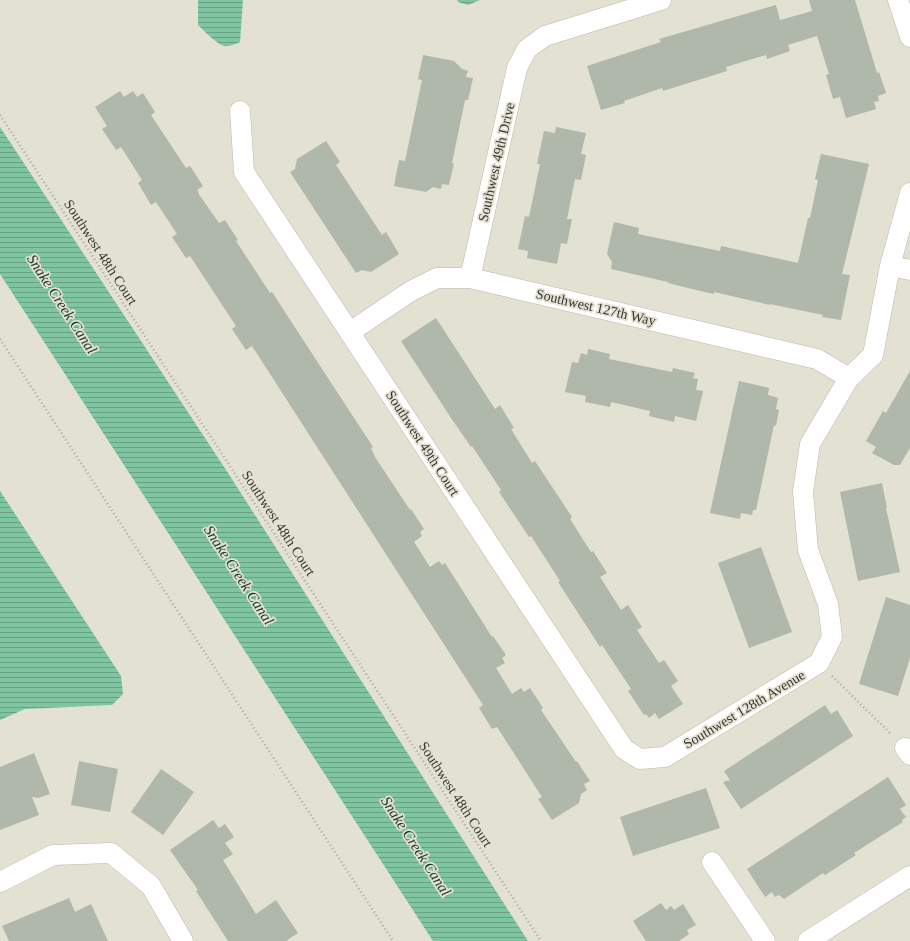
<svg xmlns="http://www.w3.org/2000/svg" width="910" height="941" font-family="Georgia,serif">
<style>
.water{fill:url(#water-rules)}
.building{fill:#b0b7ab}
.lines{fill:none;stroke-linecap:round;stroke-linejoin:round}
.minor-casing{stroke:#bab9ab;stroke-width:21}
.path{stroke:#a9a89c;stroke-width:2.5;stroke-dasharray:1 3;stroke-linecap:butt}
.minor{stroke:#fff;stroke-width:20}
.labels{text-anchor:middle;stroke-width:3.5;stroke-linejoin:round;paint-order:stroke}
.street-label{font-size:14px;fill:#373731;stroke:#e2e1d2}
.water-label{font-size:15px;font-style:italic;fill:#153526;stroke:#e2e1d2}
</style>
<defs>
<pattern id="water-rules" width="6" height="5" patternUnits="userSpaceOnUse"><rect width="6" height="5" fill="#7fc5a1"/><path d="M0 2.5h6" fill="none" stroke="#69a184"/></pattern>
</defs>
<rect width="100%" height="100%" fill="#e2e1d2"/>
<path class="water" d="M 198,0 L 243,0 L 240,42 C 235,44 229,47 224,46 C 217,44 204,31 198,25 Z
M 457,0 L 480,0 L 468,5 L 458,2 Z
M 0,127 L 228,473 L 528,941 L 433,941 L 0,274 Z
M 0,491 L 121,676 L 123,694 L 112,705 L 25,709 L 0,720 Z"/>
<path class="building" d="M 809,0 L 855,0 L 877,73 L 879,72 L 886,93 L 878,96 L 879,101 L 874,102 L 876,109 L 846,118 L 840,97 L 833,99 L 826,75 L 829,74 L 817,36 L 788,45 L 790,51 L 767,59 L 766,55 L 726,67 L 727,71 L 663,91 L 662,88 L 624,101 L 625,103 L 601,110 L 587,66 L 661,42 L 659,39 L 776,5 L 780,20 L 812,11 Z
M 423,55 L 454,61 L 462,69 L 468,71 L 466,77 L 473,78 L 468,100 L 465,100 L 452,163 L 454,163 L 449,185 L 442,184 L 441,189 L 433,187 L 426,192 L 394,186 L 399,160 L 405,161 L 422,80 L 418,79 Z
M 120,91 L 124,97 L 133,91 L 137,97 L 143,93 L 155,112 L 151,115 L 186,168 L 190,166 L 203,186 L 197,190 L 199,192 L 198,193 L 219,223 L 225,220 L 238,240 L 236,241 L 270,293 L 272,292 L 298,332 L 373,447 L 371,448 L 375,457 L 410,510 L 411,509 L 424,529 L 420,532 L 422,536 L 414,542 L 430,567 L 439,561 L 442,565 L 445,563 L 492,637 L 493,636 L 506,655 L 502,658 L 505,663 L 496,668 L 512,694 L 521,688 L 524,692 L 530,688 L 543,708 L 541,710 L 576,762 L 577,761 L 590,781 L 584,784 L 587,790 L 581,794 L 579,803 L 552,820 L 538,799 L 542,797 L 497,727 L 492,729 L 479,708 L 483,705 L 252,346 L 246,350 L 232,329 L 236,326 L 190,256 L 186,258 L 172,237 L 177,234 L 156,202 L 151,205 L 138,183 L 142,180 L 121,147 L 116,150 L 102,129 L 107,126 L 95,107 Z
M 556,127 L 586,133 L 581,154 L 586,155 L 581,180 L 575,179 L 567,219 L 572,219 L 567,244 L 561,243 L 557,264 L 527,258 L 528,251 L 518,249 L 525,216 L 529,217 L 540,164 L 537,164 L 544,131 L 555,133 Z
M 326,141 L 340,162 L 336,165 L 382,235 L 386,232 L 399,254 L 371,272 L 362,270 L 356,273 L 290,172 L 295,169 L 297,159 Z
M 821,154 L 869,164 L 842,274 L 850,275 L 841,320 L 822,317 L 823,315 L 770,304 L 770,305 L 714,292 L 714,294 L 696,290 L 668,283 L 668,282 L 611,269 L 612,262 L 607,254 L 614,222 L 639,228 L 638,234 L 720,251 L 721,246 L 798,263 L 808,218 L 810,218 L 818,180 L 815,179 Z
M 436,318 L 495,409 L 500,405 L 514,428 L 511,429 L 532,463 L 535,461 L 572,517 L 570,519 L 591,552 L 593,551 L 607,573 L 600,577 L 621,610 L 628,605 L 642,627 L 637,630 L 659,663 L 664,660 L 678,681 L 671,686 L 683,704 L 659,719 L 655,713 L 649,718 L 646,714 L 644,715 L 628,691 L 631,689 L 602,645 L 600,647 L 558,582 L 560,581 L 531,536 L 529,537 L 499,492 L 501,490 L 472,446 L 471,447 L 451,418 L 401,341 Z
M 588,349 L 610,354 L 609,359 L 672,372 L 673,368 L 695,373 L 693,378 L 698,379 L 696,390 L 703,391 L 696,421 L 675,416 L 674,422 L 649,416 L 650,411 L 611,402 L 610,407 L 585,402 L 586,396 L 565,392 L 572,362 L 578,363 L 581,353 L 587,355 Z
M 910,371 L 910,448 L 900,465 L 894,465 L 872,453 L 876,447 L 866,441 L 883,411 L 886,413 Z
M 739,381 L 769,388 L 768,395 L 778,398 L 776,409 L 779,410 L 776,426 L 774,425 L 756,510 L 753,510 L 752,515 L 741,513 L 740,519 L 710,513 Z
M 882,483 L 887,508 L 886,508 L 900,572 L 858,581 L 840,492 Z
M 761,547 L 792,632 L 749,648 L 718,563 Z
M 886,597 L 910,605 L 910,658 L 898,696 L 859,684 Z
M 825,705 L 831,714 L 837,710 L 853,736 L 741,809 L 723,782 L 730,780 L 724,771 Z
M 34,753 L 50,794 L 38,798 L 32,797 L 39,815 L 0,830 L 0,767 Z
M 79,761 L 118,769 L 110,812 L 71,805 Z
M 161,769 L 194,792 L 163,835 L 131,812 Z
M 888,777 L 906,805 L 900,809 L 906,817 L 902,820 L 903,822 L 854,853 L 856,855 L 825,875 L 823,873 L 784,899 L 779,895 L 775,897 L 772,892 L 765,897 L 747,869 Z
M 706,788 L 720,828 L 633,856 L 620,817 Z
M 213,820 L 219,828 L 225,824 L 234,837 L 225,843 L 233,854 L 223,860 L 256,914 L 276,900 L 298,933 L 286,941 L 228,941 L 196,891 L 198,890 L 170,850 Z
M 69,898 L 75,912 L 91,904 L 108,941 L 9,941 L 2,926 Z
M 661,903 L 666,910 L 671,906 L 674,910 L 683,904 L 696,925 L 687,930 L 689,934 L 679,941 L 646,941 L 633,921 Z"/>
<g class="lines">
<defs>
<path id="minor" d="M 898,0 L 910,37
M 240,111 L 244,172 L 624,749 L 640,759 L 665,757 L 819,663 L 832,637 L 828,604 L 808,550 L 803,492 L 810,444 L 849,378 L 873,355 L 890,266 L 910,193
M 890,266 L 910,270
M 470,278 L 517,68 L 527,49 L 545,36 L 661,0
M 350,332 L 411,291 L 437,278 L 470,278 L 817,359 L 849,378
M 905,748 L 910,755
M 712,862 L 765,941
M 0,882 L 53,855 L 111,853 L 151,886 L 183,941
M 808,941 L 910,876"/>
</defs>
<use href="#minor" class="minor-casing"/>
<path class="path" d="M 0,115 L 541,941
M 0,339 L 393,941
M 832,676 L 891,734"/>
<use href="#minor" class="minor"/>
</g>
<g class="labels">
<g class="street-label">
<text transform="translate(496 162) rotate(-77)" y="5">Southwest 49th Drive</text>
<text transform="translate(101 252) rotate(57)" y="5">Southwest 48th Court</text>
<text transform="translate(596 307) rotate(13)" y="5">Southwest 127th Way</text>
<text transform="translate(423 443) rotate(57)" y="5">Southwest 49th Court</text>
<text transform="translate(279 523) rotate(57)" y="5">Southwest 48th Court</text>
<text transform="translate(744 709) rotate(-31)" y="5">Southwest 128th Avenue</text>
<text transform="translate(456 794) rotate(57)" y="5">Southwest 48th Court</text>
</g>
<g class="water-label">
<text transform="translate(62 304) rotate(57)" y="5">Snake Creek Canal</text>
<text transform="translate(239 575) rotate(57)" y="5">Snake Creek Canal</text>
<text transform="translate(416 846) rotate(57)" y="5">Snake Creek Canal</text>
</g>
</g>
</svg>
